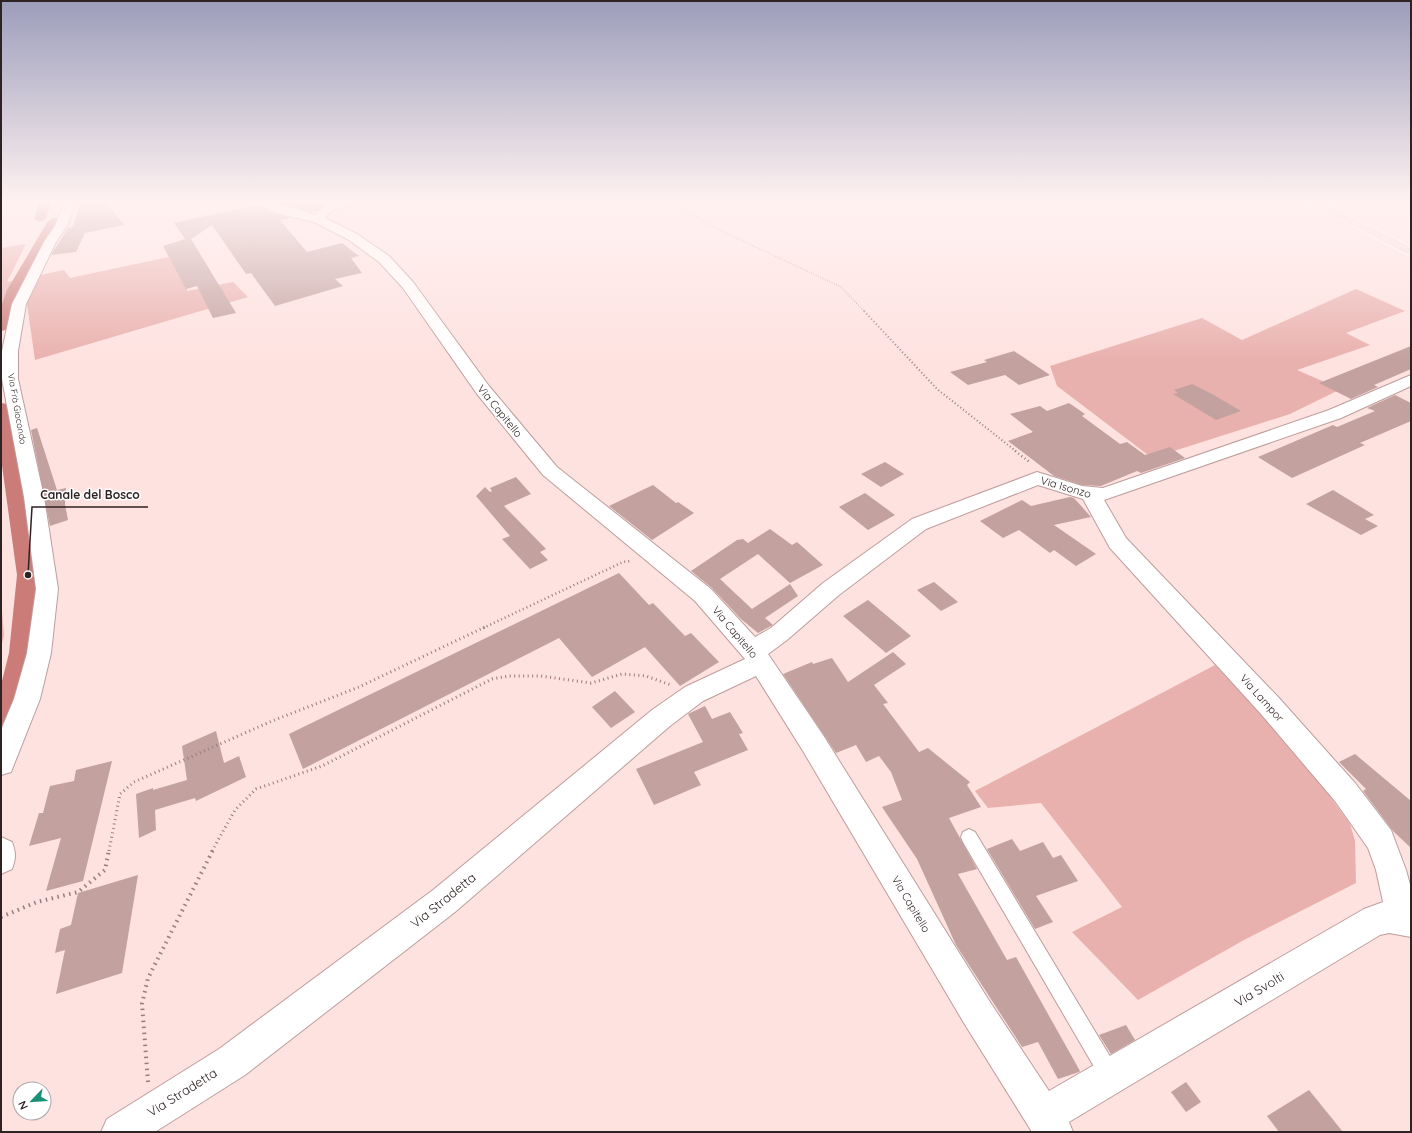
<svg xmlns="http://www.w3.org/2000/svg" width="1412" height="1133" font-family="Quicksand,sans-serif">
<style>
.green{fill:#e9b1ae}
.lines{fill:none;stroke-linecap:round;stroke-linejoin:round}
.canal{fill:#cb7b78;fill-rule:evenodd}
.building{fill:#c2a19f}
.lane-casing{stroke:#be9d9b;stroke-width:2}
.street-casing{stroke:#be9d9b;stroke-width:2}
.primary-casing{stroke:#fff;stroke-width:2}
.path-far4{stroke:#937f7e;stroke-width:1.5;stroke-dasharray:0.5 2;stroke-linecap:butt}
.path-far3{stroke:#937f7e;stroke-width:2;stroke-dasharray:1 2.5;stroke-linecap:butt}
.path-far2{stroke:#937f7e;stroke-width:2.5;stroke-dasharray:1 3;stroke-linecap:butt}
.path-far1{stroke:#937f7e;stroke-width:3;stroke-dasharray:1 3.5;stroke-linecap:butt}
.path{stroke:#937f7e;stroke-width:4;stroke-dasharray:1.5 4.5;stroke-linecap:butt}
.lane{fill:#fff;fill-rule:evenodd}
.street{fill:#fff;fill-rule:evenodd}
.primary{fill:#fcdad7;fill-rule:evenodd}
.labels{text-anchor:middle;stroke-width:3;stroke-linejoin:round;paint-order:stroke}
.far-street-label{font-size:9px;fill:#2f2222;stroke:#fff}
.street-label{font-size:11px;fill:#2f2222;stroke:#fff}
.near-street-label{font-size:13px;fill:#2f2222;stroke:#fff}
.leader{fill:none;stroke:#2f2222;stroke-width:1.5}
.callout-dot{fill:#2f2222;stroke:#fff;stroke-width:1.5}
.callout-label{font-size:12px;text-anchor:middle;font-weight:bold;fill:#2f2222;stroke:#fff;stroke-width:3;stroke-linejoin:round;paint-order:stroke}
</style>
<rect width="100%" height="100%" fill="#fee2e0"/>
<path class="green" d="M 26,244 L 7,282 L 64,270 L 70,278 L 197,251 L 186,276 L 187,291 L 233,282 L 248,297 L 35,360 L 27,304 L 1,310 L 1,248 Z
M 1356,289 L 1405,311 L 1346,333 L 1370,345 L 1297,370 L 1341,389 L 1290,414 L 1152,458 L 1057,386 L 1050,366 L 1202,318 L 1242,340 Z
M 1,447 L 2,611 L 4,636 L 1,647 Z
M 1215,665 L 1303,759 L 1350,824 L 1355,841 L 1356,883 L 1244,940 L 1138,1000 L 1072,932 L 1122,907 L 1041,803 L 988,808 L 975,791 Z"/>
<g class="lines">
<path class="canal" d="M 39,202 L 51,202 L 46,219 L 40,222 L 34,219 Z
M 54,217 L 60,221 L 21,290 L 8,327 L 6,330 L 1,331 L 1,307 L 7,290 L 48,221 Z
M 1,403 L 7,404 L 9,408 L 27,496 L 39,575 L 33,653 L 22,697 L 10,727 L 1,730 L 1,685 L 9,653 L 17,575 L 1,458 Z"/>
</g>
<path class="building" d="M 81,202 L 106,202 L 124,225 L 85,233 L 76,252 L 51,255 L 68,228 L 73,227 Z
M 274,202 L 329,202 L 329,203 L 318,210 L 310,212 Z
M 256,205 L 279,215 L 290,218 L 280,220 L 307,252 L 342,243 L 359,256 L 351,258 L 362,273 L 335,279 L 343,286 L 275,306 L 251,273 L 246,274 L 212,225 L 191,239 L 236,313 L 213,318 L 197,286 L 186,289 L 163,246 L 185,239 L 174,223 Z
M 1411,346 L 1411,369 L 1374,385 L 1378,387 L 1351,399 L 1319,383 Z
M 1014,351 L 1050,375 L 1019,385 L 1005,375 L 968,385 L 950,372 L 987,362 L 984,360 Z
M 1192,384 L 1212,394 L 1241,411 L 1216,420 L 1173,394 L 1178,393 L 1174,390 Z
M 1395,395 L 1411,403 L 1411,421 L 1360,443 L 1365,445 L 1292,478 L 1258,457 L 1333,425 L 1337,427 L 1375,411 L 1367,408 Z
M 1069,403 L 1085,414 L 1082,416 L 1120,444 L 1127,442 L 1145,455 L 1170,447 L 1185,458 L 1141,473 L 1137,471 L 1101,486 L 1082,485 L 1054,476 L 1008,441 L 1033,432 L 1010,414 L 1040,406 L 1047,411 Z
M 37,428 L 57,490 L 66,488 L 65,504 L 68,520 L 50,526 L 31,430 Z
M 885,462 L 904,474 L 881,487 L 861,474 Z
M 516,477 L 531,494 L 504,506 L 546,549 L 540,552 L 548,560 L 530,569 L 502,539 L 510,536 L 476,496 L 485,487 L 490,492 L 492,491 L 490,488 Z
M 653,485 L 676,503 L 678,502 L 694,513 L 652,540 L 609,506 Z
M 1333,490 L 1374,515 L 1365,519 L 1378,526 L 1361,535 L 1306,504 Z
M 865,493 L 895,515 L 868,530 L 839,507 Z
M 1070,497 L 1074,498 L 1091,517 L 1054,525 L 1096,554 L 1076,566 L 1054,550 L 1050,553 L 1019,530 L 1003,538 L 980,521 L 1022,500 L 1031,506 Z
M 770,529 L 792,545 L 797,542 L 823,565 L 790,583 L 758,554 L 720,579 L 752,609 L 790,584 L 798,596 L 765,618 L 773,625 L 758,633 L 741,619 L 712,588 L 691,571 L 737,540 L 743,539 L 748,543 Z
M 619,573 L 649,605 L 653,603 L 685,636 L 691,633 L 719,662 L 680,686 L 645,647 L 592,677 L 559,638 L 303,769 L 289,734 Z
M 934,582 L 958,602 L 941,611 L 917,590 Z
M 868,600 L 898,625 L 911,636 L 886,653 L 843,616 Z
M 893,652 L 906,664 L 874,685 L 888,703 L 883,704 L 919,752 L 928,748 L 970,782 L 967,785 L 981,807 L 949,818 L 977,869 L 958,874 L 1007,960 L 1016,957 L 1080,1071 L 1079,1072 L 1058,1079 L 1038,1042 L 1022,1047 L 956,945 L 917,859 L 882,807 L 902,800 L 891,772 L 879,756 L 866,762 L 856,745 L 836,753 L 783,674 L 812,662 L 813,664 L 832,658 L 848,682 Z
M 615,691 L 635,712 L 611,728 L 592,707 Z
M 705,706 L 712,719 L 730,712 L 743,733 L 739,734 L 748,750 L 694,772 L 701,785 L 654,805 L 636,769 L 703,742 L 688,714 Z
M 216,731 L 224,763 L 239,756 L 246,777 L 196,801 L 195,798 L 155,810 L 156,830 L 139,838 L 136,794 L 153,788 L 153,790 L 187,780 L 182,746 Z
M 1355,754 L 1411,801 L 1411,848 L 1393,831 L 1363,791 L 1366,789 L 1339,762 Z
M 112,761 L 83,881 L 46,891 L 61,838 L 29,846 L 39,813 L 43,813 L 50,786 L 74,781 L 76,770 Z
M 1012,839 L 1020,851 L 1043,842 L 1053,858 L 1061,855 L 1078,881 L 1036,896 L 1053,922 L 1035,929 L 987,849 Z
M 138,875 L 122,973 L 56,994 L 65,950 L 55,953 L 60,929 L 71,925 L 78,893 Z
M 1126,1025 L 1135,1040 L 1111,1054 L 1099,1035 Z
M 1186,1082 L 1201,1102 L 1186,1112 L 1171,1092 Z
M 1309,1090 L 1343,1132 L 1279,1132 L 1267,1116 Z"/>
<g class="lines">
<defs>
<path id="lane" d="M 969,829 L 975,832 L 1117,1068 L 1120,1075 L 1117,1082 L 1110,1085 L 1103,1082 L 963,842 L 961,837 L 963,832 Z"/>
<path id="street" d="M 64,202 L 76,202 L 67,226 L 56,242 L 26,304 L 18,351 L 18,379 L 44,497 L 58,589 L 51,653 L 40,699 L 11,772 L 1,775 L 1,730 L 14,699 L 27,653 L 36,589 L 24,497 L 2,379 L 2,351 L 12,304 L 44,242 L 55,226 Z
M 256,202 C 273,200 297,210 315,215 C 327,201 336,202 354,202 L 352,204 L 331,211 L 325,218 L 357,234 L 389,256 L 413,282 L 489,386 L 557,467 L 711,589 L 755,637 L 771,628 L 823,583 L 912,519 L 1037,472 L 1082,486 L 1103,488 L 1329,410 L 1411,375 L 1411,386 L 1341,418 L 1104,500 L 1126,538 L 1279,698 L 1355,783 L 1391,830 L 1406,870 L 1411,888 L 1411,937 L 1389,933 L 1380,935 L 1069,1122 L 1073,1132 L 1032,1132 L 964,1023 L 803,751 L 756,676 L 703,701 L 670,726 L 455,912 L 245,1075 L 155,1132 L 101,1132 L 107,1119 L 219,1049 L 433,890 L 652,710 L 685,687 L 745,659 L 695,601 L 543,475 L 477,394 L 403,288 L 379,262 L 349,240 L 314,222 L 280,214 L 258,204 ZM 1038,485 L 1083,499 L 1110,548 L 1261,714 L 1335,801 L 1368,848 L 1376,870 L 1383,902 L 1364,909 L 1049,1091 L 988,999 L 823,735 L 768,654 L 787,640 L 839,595 L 926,529 Z
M 1,837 L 12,842 C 16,853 16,858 12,869 L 1,874 Z"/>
<path id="primary" d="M 1308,202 L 1322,202 L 1411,247 L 1411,256 L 1310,204 Z"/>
</defs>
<use href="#lane" class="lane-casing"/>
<use href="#street" class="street-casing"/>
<use href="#primary" class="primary-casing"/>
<path class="path-far4" d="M 674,202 L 713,227 L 841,287 L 865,312"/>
<path class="path-far3" d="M 864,311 L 937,389 L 1017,452"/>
<path class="path-far2" d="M 1015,451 L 1031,463
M 483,628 L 623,562 L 631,561"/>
<path class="path-far1" d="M 109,851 L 120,794 L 134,782 L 272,721 L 359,687 L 485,627
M 212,851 L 235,810 L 256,789 L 322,766 L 492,679 L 509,676 L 541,676 L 591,683 L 622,674 L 646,676 L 671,685"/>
<path class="path" d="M 1,917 L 37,902 L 78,892 L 105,870 L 109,850
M 148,1082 L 142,1004 L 148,978 L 213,850"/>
<use href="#lane" class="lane"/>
<use href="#street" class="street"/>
<use href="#primary" class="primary"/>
</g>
<linearGradient id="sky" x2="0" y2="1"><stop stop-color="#9c9dbb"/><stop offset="0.56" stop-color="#fff2f1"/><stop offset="1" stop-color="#fff2f1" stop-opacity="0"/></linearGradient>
<rect width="1412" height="360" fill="url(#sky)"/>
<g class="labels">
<g class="far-street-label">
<text transform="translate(17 409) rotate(80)" y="3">Via Frà Giocondo</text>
</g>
<g class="street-label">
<text transform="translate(500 411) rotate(51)" y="4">Via Capitello</text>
<text transform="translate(1066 487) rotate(16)" y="4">Via Isonzo</text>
<text transform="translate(735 632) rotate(50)" y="4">Via Capitello</text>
<text transform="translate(1262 698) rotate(48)" y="4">Via Lampor</text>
<text transform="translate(911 904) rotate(59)" y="4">Via Capitello</text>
</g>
<g class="near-street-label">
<text transform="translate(443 900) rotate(-39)" y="5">Via Stradetta</text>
<text transform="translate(1259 989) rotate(-31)" y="5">Via Svolti</text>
<text transform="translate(182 1092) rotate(-32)" y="5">Via Stradetta</text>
</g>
</g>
<path class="leader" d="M28 575L32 507H148"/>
<circle class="callout-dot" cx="28" cy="575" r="4"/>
<g class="callout-label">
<text x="90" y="499">Canale del Bosco</text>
</g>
<rect width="1412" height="1133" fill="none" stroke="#2f2222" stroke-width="4"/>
<g transform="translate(32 1101) rotate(245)"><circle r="19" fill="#ffffff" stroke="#aca7a7"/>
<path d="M0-3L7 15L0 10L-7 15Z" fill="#189175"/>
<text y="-6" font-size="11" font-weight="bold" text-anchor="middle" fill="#2f2222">N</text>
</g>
</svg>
